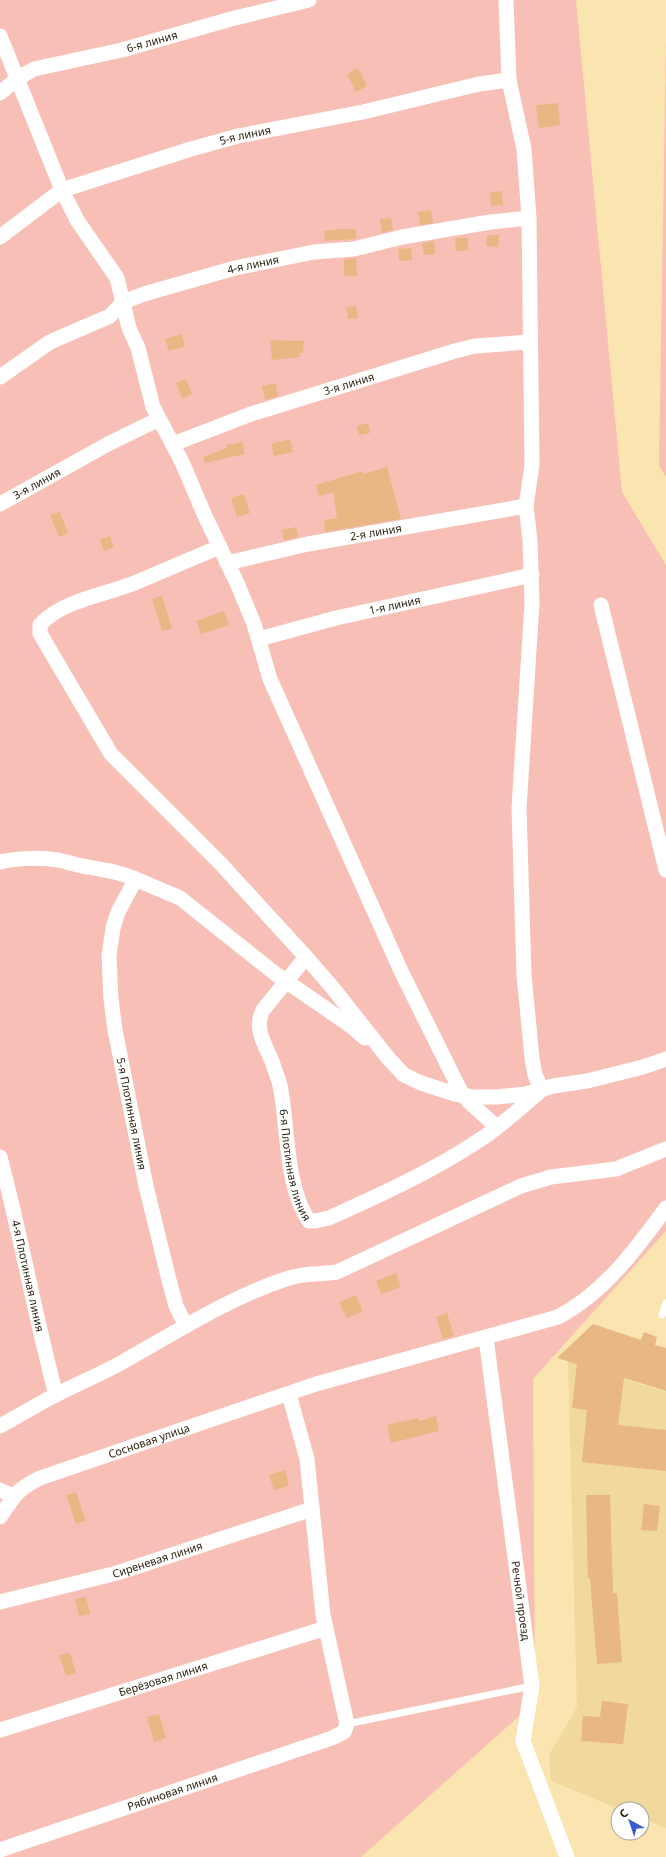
<svg xmlns="http://www.w3.org/2000/svg" width="666" height="1857" font-family="'Noto Sans',sans-serif">
<style>
.built{fill:#f1d89d}
.green{fill:#f8bfb7}
.building{fill:#e8b784}
.lines{fill:none;stroke-linecap:round;stroke-linejoin:round}
.service{stroke:#fff;stroke-width:7}
.minor{stroke:#fff;stroke-width:15}
.labels{text-anchor:middle;stroke-width:3;stroke-linejoin:round;paint-order:stroke}
.street-label{font-size:11px;fill:#241c08;stroke:#fff}
</style>
<rect width="100%" height="100%" fill="#fae4b0"/>
<path class="built" d="M 568,1361 L 666,1392 L 666,1828 L 642,1818 L 642,1809 L 619,1809 L 551,1781 L 549,1755 L 577,1707 Z"/>
<path class="green" d="M 0,0 L 576,0 L 622,492 L 666,565 L 666,1231 L 533,1379 L 535,1702 L 361,1857 L 0,1857 Z
M 666,40 L 666,476 L 659,466 Z"/>
<path class="building" d="M 358,68 L 367,86 L 356,92 L 347,74 Z
M 558,103 L 560,125 L 539,128 L 536,105 Z
M 502,191 L 503,205 L 491,206 L 490,192 Z
M 431,210 L 433,223 L 420,225 L 418,212 Z
M 391,218 L 393,230 L 382,233 L 380,219 Z
M 343,229 L 356,229 L 356,239 L 325,241 L 324,231 Z
M 487,235 L 499,235 L 498,247 L 486,246 Z
M 455,238 L 468,238 L 468,250 L 456,251 Z
M 434,241 L 435,254 L 424,255 L 422,243 Z
M 411,248 L 412,260 L 399,261 L 398,249 Z
M 356,258 L 357,276 L 344,276 L 344,259 Z
M 356,306 L 358,318 L 348,319 L 346,307 Z
M 182,334 L 185,346 L 169,351 L 165,339 Z
M 270,340 L 304,341 L 303,353 L 300,353 L 300,357 L 272,360 Z
M 186,379 L 192,394 L 182,399 L 176,383 Z
M 276,383 L 278,396 L 265,400 L 262,386 Z
M 368,423 L 370,433 L 359,435 L 357,426 Z
M 290,439 L 293,452 L 274,456 L 271,444 Z
M 242,442 L 245,454 L 205,463 L 203,457 L 227,448 L 227,445 Z
M 387,467 L 401,519 L 325,532 L 324,520 L 337,518 L 333,492 L 319,496 L 316,485 L 363,471 L 363,474 Z
M 244,494 L 250,513 L 237,517 L 231,498 Z
M 60,512 L 68,533 L 59,537 L 50,515 Z
M 296,527 L 298,537 L 284,540 L 282,530 Z
M 110,536 L 114,547 L 104,551 L 100,540 Z
M 162,596 L 172,628 L 162,631 L 152,599 Z
M 224,611 L 229,625 L 201,634 L 196,621 Z
M 396,1273 L 401,1287 L 381,1294 L 376,1281 Z
M 356,1295 L 363,1311 L 347,1318 L 339,1302 Z
M 447,1313 L 454,1336 L 443,1339 L 436,1317 Z
M 593,1324 L 641,1340 L 644,1332 L 657,1337 L 655,1345 L 666,1348 L 666,1391 L 624,1378 L 618,1425 L 666,1430 L 666,1471 L 582,1462 L 587,1410 L 572,1408 L 577,1364 L 557,1358 Z
M 436,1416 L 439,1431 L 391,1443 L 387,1425 L 418,1418 L 419,1421 Z
M 285,1470 L 289,1486 L 274,1490 L 269,1475 Z
M 76,1492 L 86,1521 L 76,1524 L 66,1495 Z
M 586,1495 L 610,1495 L 613,1593 L 617,1593 L 622,1662 L 597,1664 L 590,1578 L 588,1578 Z
M 644,1504 L 660,1506 L 657,1531 L 641,1530 Z
M 86,1597 L 90,1614 L 79,1616 L 75,1599 Z
M 70,1653 L 76,1673 L 66,1676 L 59,1655 Z
M 602,1701 L 628,1704 L 623,1744 L 581,1741 L 583,1716 L 600,1717 Z
M 159,1714 L 166,1738 L 154,1742 L 147,1717 Z"/>
<g class="lines">
<path class="service" d="M 662,1315 L 666,1303
M 347,1724 L 532,1686"/>
<g class="minor">
<path d="M 506,0 L 509,80 L 524,149 L 529,218 L 532,465 L 526,506 L 530,541 L 532,603 L 519,808 L 524,975 L 532,1058 L 535,1075 L 542,1090"/>
<path d="M 0,36 L 62,190 L 77,220 L 117,278 L 129,328 L 138,348 L 153,407 L 182,462 L 205,516 L 237,583 L 254,624 L 270,679 L 401,971 L 460,1090 L 469,1102 L 497,1127"/>
<path id="s1" d="M 0,93 L 18,78 L 34,69 L 122,50 L 231,19 L 309,0"/>
<path id="s2" d="M 0,237 L 62,190 L 191,149 L 238,136 L 363,112 L 479,84 L 509,80"/>
<path id="s3" d="M 0,377 L 50,342 L 110,316 L 123,302 L 144,294 L 235,268 L 314,252 L 354,249 L 402,237 L 490,222 L 529,218"/>
<path id="s4" d="M 173,444 L 251,414 L 455,351 L 475,346 L 529,342"/>
<path id="s5" d="M 0,504 L 108,444 L 159,419"/>
<path d="M 220,547 C 190,559 161,572 132,584 C 103,595 61,601 40,625 L 40,633 L 45,642 L 111,754 L 221,864 L 306,957 L 332,987 L 389,1059 L 404,1075 L 421,1083 L 455,1094 L 473,1097 L 497,1097 L 526,1094 L 553,1086 L 587,1081 L 643,1067 L 666,1059"/>
<path id="s6" d="M 227,563 L 308,544 L 526,506"/>
<path d="M 601,605 L 666,870"/>
<path id="s7" d="M 259,639 L 336,618 L 532,575"/>
<path id="s8" d="M 0,862 C 16,858 41,857 58,860 C 68,862 78,866 88,867 C 104,870 118,871 133,878 L 132,886 L 118,912 L 113,928 L 109,956 L 111,999 L 115,1030 L 146,1186 L 169,1280 L 176,1306 L 186,1326"/>
<path d="M 133,878 L 180,898 L 277,975 L 351,1026 L 365,1038"/>
<path id="s9" d="M 306,957 L 263,1010 C 253,1030 266,1045 273,1064 C 275,1071 278,1078 280,1085 C 288,1124 285,1187 309,1221 L 315,1221 L 329,1218 C 380,1195 431,1172 478,1141 C 499,1128 518,1110 538,1093"/>
<path id="s10" d="M 0,1157 C 21,1236 35,1316 56,1395"/>
<path id="s11" d="M 486,1338 L 532,1686 L 523,1741 L 567,1857"/>
<path d="M 0,1426 C 16,1417 32,1408 48,1399 C 72,1386 97,1376 121,1363 C 174,1333 232,1296 289,1278 C 308,1272 320,1275 337,1272 L 521,1186 L 551,1177 L 616,1169 L 666,1149"/>
<path d="M 0,1490 L 13,1496"/>
<path id="s12" d="M 0,1517 C 15,1495 16,1490 40,1478 L 316,1384 L 558,1317 C 604,1293 636,1249 666,1208"/>
<path id="s13" d="M 0,1602 L 117,1573 L 312,1509"/>
<path id="s14" d="M 0,1730 L 326,1628"/>
<path id="s15" d="M 0,1850 L 332,1738 L 344,1732 L 347,1724 L 323,1615 L 307,1459 L 289,1394"/>
</g>
</g>
<g class="labels">
<g class="street-label">
<text dy="4" stroke="none"><textPath href="#s1" startOffset="163">6-я линия</textPath></text>
<text dy="4" stroke="none"><textPath href="#s2" startOffset="269">5-я линия</textPath></text>
<text dy="4" stroke="none"><textPath href="#s3" startOffset="281">4-я линия</textPath></text>
<text dy="4" stroke="none"><textPath href="#s4" startOffset="186">3-я линия</textPath></text>
<text dy="4" stroke="none"><textPath href="#s5" startOffset="42">3-я линия</textPath></text>
<text dy="4" stroke="none"><textPath href="#s6" startOffset="152">2-я линия</textPath></text>
<text dy="4" stroke="none"><textPath href="#s7" startOffset="140">1-я линия</textPath></text>
<text dy="4" stroke="none"><textPath href="#s8" startOffset="378">5-я Плотинная линия</textPath></text>
<text dy="4" stroke="none"><textPath href="#s9" startOffset="229">6-я Плотинная линия</textPath></text>
<text dy="4" stroke="none"><textPath href="#s10" startOffset="122">4-я Плотинная линия</textPath></text>
<text dy="4" stroke="none"><textPath href="#s12" startOffset="172">Сосновая улица</textPath></text>
<text dy="4" stroke="none"><textPath href="#s13" startOffset="163">Сиреневая линия</textPath></text>
<text dy="4" stroke="none"><textPath href="#s11" startOffset="265">Речной проезд</textPath></text>
<text dy="4" stroke="none"><textPath href="#s14" startOffset="171">Берёзовая линия</textPath></text>
<text dy="4" stroke="none"><textPath href="#s15" startOffset="182">Рябиновая линия</textPath></text>
</g>
</g>
<g transform="translate(630 1821) rotate(320)"><circle r="19" fill="#ffffff" stroke="#a7a49c"/>
<path d="M0-3L7 15L0 10L-7 15Z" fill="#3b5cce"/>
<text y="-6" font-size="11" font-weight="bold" text-anchor="middle" fill="#241c08">С</text>
</g>
</svg>
